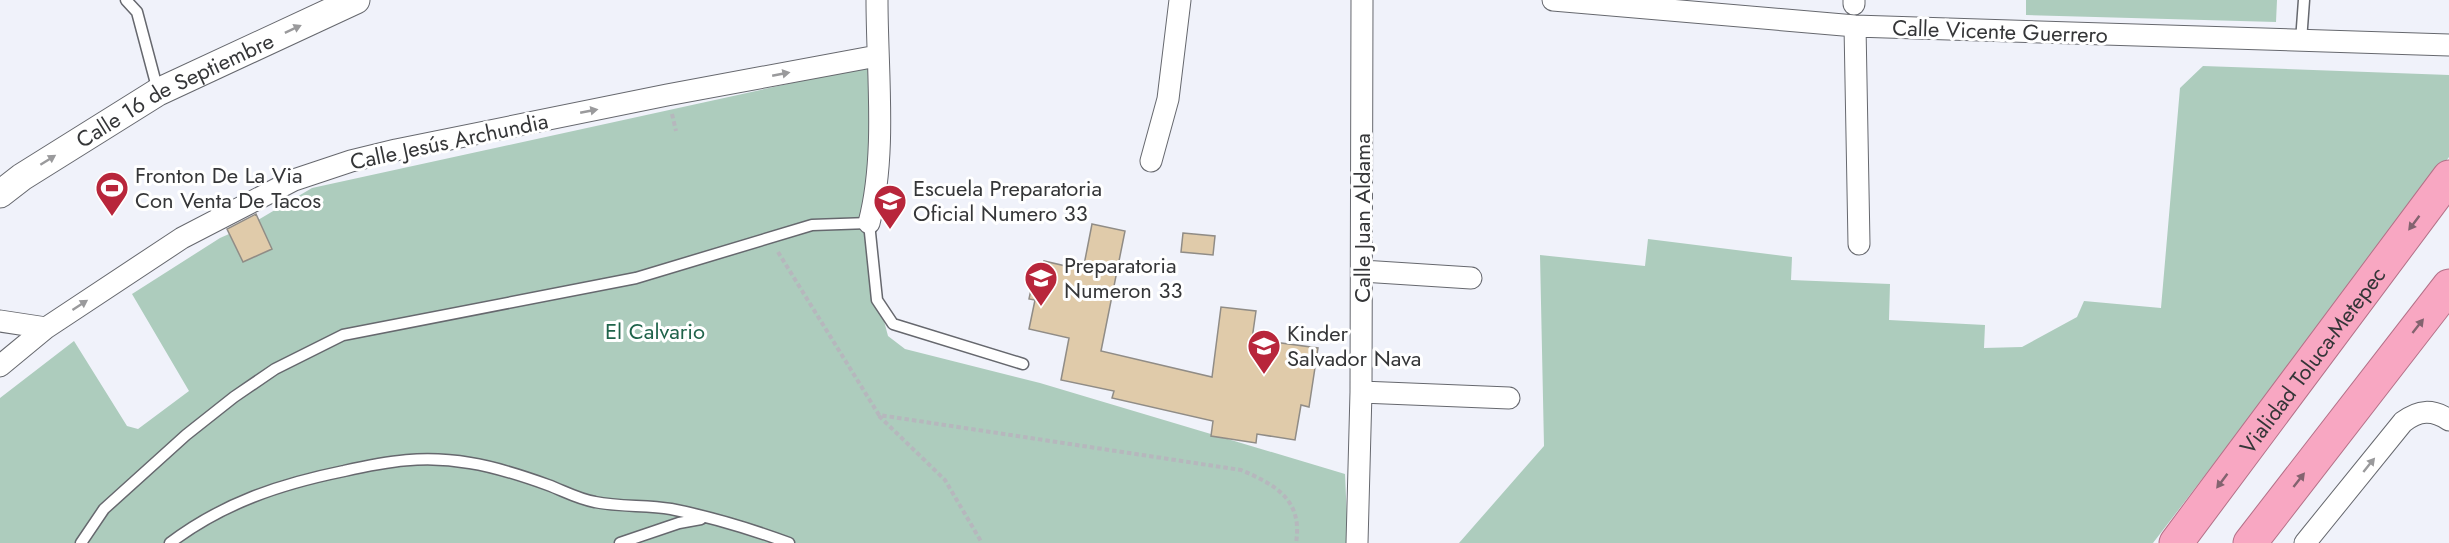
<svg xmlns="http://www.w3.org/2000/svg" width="2449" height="543" font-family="Jost,sans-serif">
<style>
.green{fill:#adccbd}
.building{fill:#e0cbaa;stroke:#908c86;stroke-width:1.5}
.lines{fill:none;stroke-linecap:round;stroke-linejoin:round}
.service-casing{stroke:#66686e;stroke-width:13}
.minor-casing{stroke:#66686e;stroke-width:23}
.tertiary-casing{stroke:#66686e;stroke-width:29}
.trunk-casing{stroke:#b37188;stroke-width:35}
.path{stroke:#b6b7bd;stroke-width:4;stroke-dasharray:4.5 3;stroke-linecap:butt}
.service{stroke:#fff;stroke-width:10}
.minor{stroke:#fff;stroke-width:21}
.tertiary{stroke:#fff;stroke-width:27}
.trunk{stroke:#f8a7c2;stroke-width:33}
.oneway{fill:#9a9a9c}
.oneway2{fill:#83636f}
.labels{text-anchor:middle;stroke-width:6;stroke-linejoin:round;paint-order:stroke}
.street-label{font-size:22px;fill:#353638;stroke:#fff}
.poi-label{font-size:22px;fill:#353638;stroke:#fff;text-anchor:start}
.park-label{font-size:22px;fill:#1f634a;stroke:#fff}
</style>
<rect width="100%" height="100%" fill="#f0f2fa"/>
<path class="green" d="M 2026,0 L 2277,0 L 2276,22 L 2026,15 Z
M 870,66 L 869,264 L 888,336 L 905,349 L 1040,383 L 1345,474 L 1348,543 L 0,543 L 0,398 L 74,341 L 127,426 L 138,429 L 189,391 L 132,294 L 220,238 L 229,234 L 243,262 L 271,249 L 258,220 L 312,188 Z
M 2203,66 L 2449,75 L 2449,157 L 2153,543 L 1459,543 L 1544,446 L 1540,255 L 1645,266 L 1648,239 L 1792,257 L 1791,280 L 1890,284 L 1889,320 L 1985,325 L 1984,348 L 2022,347 L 2077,317 L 2084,301 L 2161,308 L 2180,88 Z"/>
<path class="building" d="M 256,214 L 272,249 L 243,262 L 227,229 Z
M 1092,224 L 1125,231 L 1101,351 L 1212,377 L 1221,307 L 1256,311 L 1252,339 L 1318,348 L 1309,407 L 1301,405 L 1295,440 L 1257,434 L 1256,443 L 1211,436 L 1213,421 L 1112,398 L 1114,391 L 1061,380 L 1069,338 L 1029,329 L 1035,300 L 1029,299 L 1033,280 L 1039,282 L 1044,261 L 1083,270 Z
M 1183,233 L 1215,236 L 1213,255 L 1181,252 Z"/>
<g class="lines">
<defs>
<path id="service" d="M 126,0 L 137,12 L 158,91
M 2301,41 L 2304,0
M 81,543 L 104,509 L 186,435 L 234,397 L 275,369 L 343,335 L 636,278 L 812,225 L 869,223 L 877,300 L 893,324 L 1023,364
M 170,543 C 223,503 280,484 344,471 C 388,461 424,455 470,463 C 496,467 523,476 548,485 C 564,491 578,499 595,502 C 620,507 646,505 671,509 C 712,517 751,529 789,543
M 620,543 L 679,523 L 701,519"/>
<path id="minor" d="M 1553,0 L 1855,26 L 2449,45
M 1854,4 L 1854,0
M 1855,26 L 1859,244
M 1151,161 L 1168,99 L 1180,0
M 869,223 C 887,154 877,72 877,0
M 1362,271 L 1471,278
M 0,321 L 46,328
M 0,366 L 46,328 L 182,238 L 294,180 L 351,161 L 396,150 L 667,95 L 877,56
M 1361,392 L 1509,398
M 1357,543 L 1361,392 L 1362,0
M 2305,543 L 2403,422 C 2419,410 2432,409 2449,420"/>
<g id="tertiary">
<path id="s1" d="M 0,194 L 22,177 L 158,92 L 356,0"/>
</g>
<g id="trunk">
<path id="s2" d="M 2176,543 L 2449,177"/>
<path d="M 2250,543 L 2449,286"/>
</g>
</defs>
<use href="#service" class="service-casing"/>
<use href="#minor" class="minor-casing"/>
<use href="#tertiary" class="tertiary-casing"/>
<use href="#trunk" class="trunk-casing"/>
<path class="path" d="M 672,114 L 676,131
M 778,252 L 879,415 L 1241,470 C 1276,485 1303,500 1296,543
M 879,416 L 945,480 L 982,543"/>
<use href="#service" class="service"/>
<use href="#minor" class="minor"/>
<use href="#tertiary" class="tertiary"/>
<use href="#trunk" class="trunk"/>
</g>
<defs><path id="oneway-solid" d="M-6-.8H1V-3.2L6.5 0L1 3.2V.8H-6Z" transform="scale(1.5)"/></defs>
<g class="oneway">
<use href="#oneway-solid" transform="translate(293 29) rotate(-25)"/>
<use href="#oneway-solid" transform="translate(781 74) rotate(-11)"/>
<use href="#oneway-solid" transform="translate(589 111) rotate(-11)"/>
<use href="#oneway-solid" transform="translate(48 160) rotate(-32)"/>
<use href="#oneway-solid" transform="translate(80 305) rotate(-33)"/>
<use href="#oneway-solid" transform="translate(2369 465) rotate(-51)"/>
</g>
<g class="oneway2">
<use href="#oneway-solid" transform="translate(2414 223) rotate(127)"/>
<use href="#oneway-solid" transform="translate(2418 326) rotate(-52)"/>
<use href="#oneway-solid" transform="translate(2299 480) rotate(-52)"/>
<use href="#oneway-solid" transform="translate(2222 481) rotate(127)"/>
</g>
<defs>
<symbol id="stadium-pin" viewBox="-11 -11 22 30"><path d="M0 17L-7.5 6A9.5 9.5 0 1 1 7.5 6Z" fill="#b8263b" stroke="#fff"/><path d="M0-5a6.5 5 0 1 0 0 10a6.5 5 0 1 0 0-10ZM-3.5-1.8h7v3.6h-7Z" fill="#fff"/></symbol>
<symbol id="school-pin" viewBox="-11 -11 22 30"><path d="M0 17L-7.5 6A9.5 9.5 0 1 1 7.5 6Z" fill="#b8263b" stroke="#fff"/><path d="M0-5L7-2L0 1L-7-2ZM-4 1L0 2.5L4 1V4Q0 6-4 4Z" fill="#fff"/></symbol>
</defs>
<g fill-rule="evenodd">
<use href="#stadium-pin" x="93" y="169" width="38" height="52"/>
<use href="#school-pin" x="871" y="182" width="38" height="52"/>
<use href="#school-pin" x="1022" y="259" width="38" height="52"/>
<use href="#school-pin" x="1245" y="327" width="38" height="52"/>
</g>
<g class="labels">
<g class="street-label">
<text transform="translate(2000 31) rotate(2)" y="8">Calle Vicente Guerrero</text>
<text dy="8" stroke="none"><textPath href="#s1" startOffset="204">Calle 16 de Septiembre</textPath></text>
<text transform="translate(449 141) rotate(-12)" y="8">Calle Jesús Archundia</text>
<text transform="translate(1362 218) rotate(-90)" y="8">Calle Juan Aldama</text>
<text dy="8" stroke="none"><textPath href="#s2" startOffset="228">Vialidad Toluca-Metepec</textPath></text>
</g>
<g class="poi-label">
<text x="135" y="183">Fronton De La Via<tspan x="135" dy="25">Con Venta De Tacos</tspan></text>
<text x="913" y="196">Escuela Preparatoria<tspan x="913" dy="25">Oficial Numero 33</tspan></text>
<text x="1064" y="273">Preparatoria<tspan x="1064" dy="25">Numeron 33</tspan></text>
<text x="1287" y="341">Kinder<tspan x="1287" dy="25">Salvador Nava</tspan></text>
</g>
<g class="park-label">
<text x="655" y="339">El Calvario</text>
</g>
</g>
</svg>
